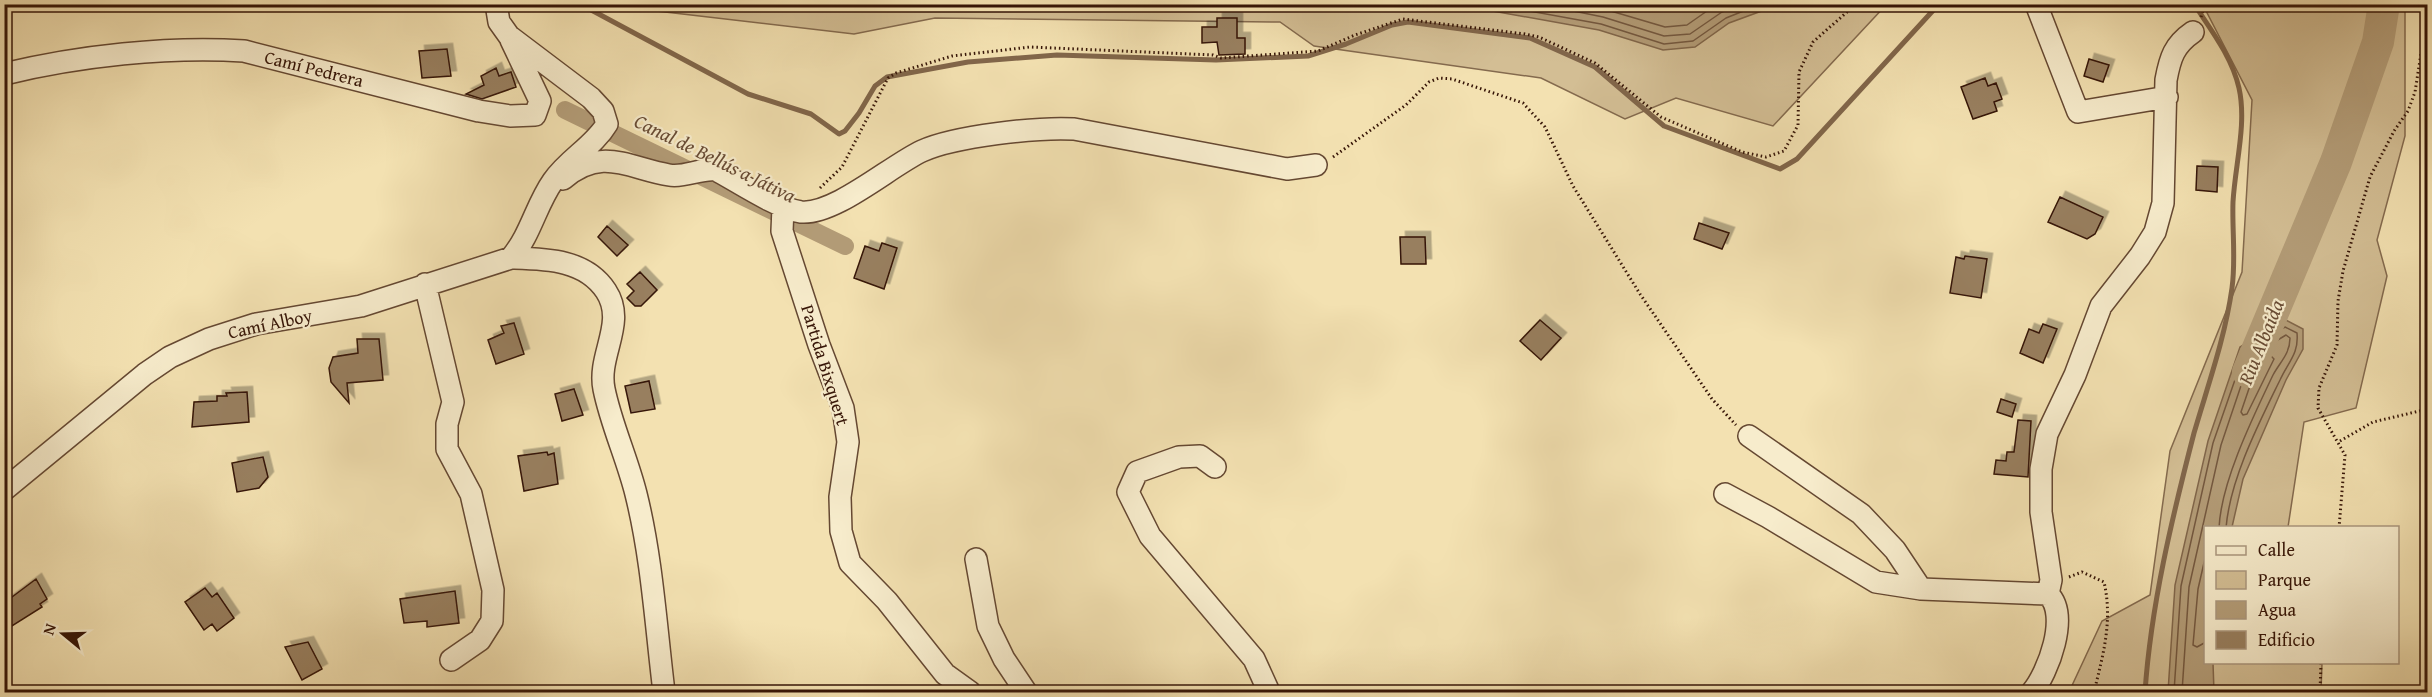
<svg xmlns="http://www.w3.org/2000/svg" width="2432" height="697" font-family="'Gentium Book Plus',serif">
<style>
.green{fill:#d3be94;stroke:#846a4e;stroke-width:1.5}
.water{fill:#b39c77;stroke:#81664a;stroke-width:1.5}
.lines{fill:none;stroke-linecap:round;stroke-linejoin:round}
.shore{stroke:#74583f;stroke-width:1.5}
.stream{stroke:#81664a;stroke-width:5}
.canal{stroke:#b39c77;stroke-width:18}
.river{stroke:#b39c77;stroke-width:32}
.building{fill:#987f5f;stroke:#361507;stroke-width:1.5;filter:url(#shadow)}
.minor-casing{stroke:#654832;stroke-width:24}
.path{stroke:#361507;stroke-width:3;stroke-dasharray:1.5 3;stroke-linecap:butt}
.minor{stroke:#f7eccc;stroke-width:21}
.labels{text-anchor:middle;stroke-width:4.5;stroke-linejoin:round;paint-order:stroke}
.street-label{font-size:18px;fill:#361507;stroke:#f7eccc}
.water-label{font-size:20px;font-style:italic;fill:#684b34;stroke:#f7eccc}
</style>
<defs>
<filter id="shadow"><feDropShadow dx="5.5" dy="-5.5" stdDeviation="0" flood-color="#0004"/></filter>
</defs>
<rect width="100%" height="100%" fill="#f3e1b1"/>
<filter id="stains"><feTurbulence type="fractalNoise" baseFrequency=".00333" numOctaves="4"/><feColorMatrix values="0 0 0 0 .2 0 0 0 0 .09 0 0 0 0 .02 0 0 0 .5 -.17"/></filter>
<radialGradient id="worn" r=".72"><stop offset=".6" stop-color="#630" stop-opacity="0"/><stop offset="1" stop-color="#630" stop-opacity=".3"/></radialGradient>
<path class="green" d="M 632,5 L 1886,5 L 1773,126 L 1676,98 L 1625,119 L 1541,78 L 1314,46 L 1280,22 L 935,18 L 854,34 L 648,10 Z
M 2203,5 L 2405,5 L 2405,136 L 2377,240 L 2387,276 L 2356,408 L 2304,422 L 2288,527 L 2206,528 L 2206,662 L 2322,663 L 2321,692 L 2069,692 L 2102,621 L 2150,595 L 2170,451 L 2242,272 L 2252,100 Z"/>
<path class="water" d="M 1459,5 L 1778,5 L 1729,23 L 1695,47 L 1663,50 L 1599,30 Z
M 2284,319 L 2303,329 L 2303,349 L 2286,380 L 2243,479 L 2232,527 L 2206,528 L 2206,662 L 2213,663 L 2214,692 L 2168,692 L 2175,585 L 2208,441 L 2240,347 Z"/>
<g class="lines">
<path class="shore" d="M 1491,4 L 1601,24 L 1664,44 L 1693,41 L 1726,18 L 1761,4
M 1539,4 L 1603,17 L 1664,36 L 1690,34 L 1722,12 L 1741,4
M 1587,4 L 1665,27 L 1687,25 L 1717,4
M 2270,355 L 2274,359 L 2247,414 L 2243,415 L 2241,412 L 2258,362 Z
M 2206,554 L 2198,589 L 2193,645 L 2197,647 L 2206,642
M 2174,692 L 2181,586 L 2213,443 L 2245,351 L 2285,327 L 2297,333 C 2299,354 2288,362 2280,380 C 2259,423 2230,479 2226,528
M 2182,692 L 2189,587 L 2221,445 L 2251,356 L 2286,335 L 2290,338 C 2290,354 2280,362 2273,375 C 2253,417 2221,482 2219,528"/>
<path class="stream" d="M 580,4 L 748,94 L 811,114 L 839,134 L 845,131 L 859,113 L 875,86 L 887,77 L 968,62 L 1057,55 L 1216,60 L 1308,56 L 1346,44 L 1392,25 L 1408,22 L 1530,38 L 1595,67 L 1664,126 L 1780,169 L 1797,159 L 1939,4
M 2145,692 C 2151,605 2172,518 2194,433 C 2208,385 2225,338 2232,288 C 2236,260 2232,230 2233,202 C 2235,165 2247,124 2239,88 C 2232,57 2211,30 2194,4"/>
<path class="canal" d="M 565,110 L 845,246"/>
<path class="river" d="M 2248,372 L 2336,162 L 2378,42 L 2384,4"/>
</g>
<path class="building" d="M 1217,18 L 1237,18 L 1237,38 L 1245,38 L 1245,54 L 1219,55 L 1217,42 L 1202,43 L 1202,27 L 1217,27 Z
M 447,49 L 451,76 L 422,78 L 419,51 Z
M 2089,59 L 2109,65 L 2103,82 L 2084,76 Z
M 496,68 L 499,76 L 511,72 L 516,87 L 482,99 L 466,94 L 484,85 L 481,76 Z
M 1985,78 L 1988,86 L 1996,83 L 2002,99 L 1994,102 L 1997,111 L 1973,119 L 1961,87 Z
M 2197,166 L 2218,167 L 2217,192 L 2196,190 Z
M 2060,197 L 2103,217 L 2095,234 L 2087,239 L 2048,222 Z
M 1699,223 L 1729,233 L 1722,249 L 1694,239 Z
M 607,226 L 628,245 L 617,256 L 598,237 Z
M 1400,237 L 1425,237 L 1426,264 L 1401,264 Z
M 882,243 L 897,248 L 884,289 L 854,278 L 865,246 L 879,251 Z
M 1965,256 L 1987,259 L 1981,298 L 1950,293 L 1956,257 L 1964,259 Z
M 640,272 L 657,290 L 641,306 L 635,306 L 627,298 L 634,291 L 627,284 Z
M 1540,320 L 1561,338 L 1541,360 L 1520,341 Z
M 514,323 L 524,354 L 496,364 L 488,340 L 504,333 L 501,326 Z
M 2043,324 L 2057,329 L 2043,363 L 2020,353 L 2029,329 L 2039,333 Z
M 357,339 L 379,339 L 383,380 L 347,383 L 349,403 L 331,382 L 329,368 L 333,357 L 358,353 Z
M 649,381 L 655,409 L 631,413 L 625,386 Z
M 574,389 L 583,415 L 562,421 L 555,394 Z
M 247,392 L 249,422 L 192,427 L 194,402 L 217,401 L 217,396 L 227,396 L 226,393 Z
M 2001,399 L 2016,404 L 2012,417 L 1997,412 Z
M 2018,420 L 2031,421 L 2028,477 L 1994,474 L 1996,460 L 2006,461 L 2007,452 L 2014,452 Z
M 547,452 L 548,455 L 554,453 L 558,484 L 524,491 L 518,456 Z
M 263,457 L 268,477 L 259,488 L 237,492 L 232,463 Z
M 36,579 L 47,599 L 40,604 L 42,607 L 4,631 L 4,603 Z
M 205,588 L 212,597 L 217,593 L 234,618 L 217,631 L 212,624 L 204,630 L 185,602 Z
M 455,591 L 459,623 L 427,627 L 427,621 L 404,623 L 400,599 Z
M 308,642 L 322,669 L 302,680 L 285,647 Z"/>
<g class="lines">
<defs>
<path id="minor" d="M 2036,4 L 2078,112 L 2167,97
M 4,74 C 78,56 168,46 244,51 L 479,111 L 510,116 L 535,115 L 540,101 L 511,40
M 563,179 C 602,146 628,168 669,175 C 685,178 700,168 716,170 C 738,182 779,209 801,212 C 835,215 890,166 922,151 C 955,136 1038,127 1074,129 L 1287,169 L 1316,165
M 783,207 L 782,231 L 819,345 L 843,408 L 848,442 L 840,497 L 841,531 L 850,563 L 887,601 L 945,674 L 970,692
M 511,258 C 546,259 585,259 606,291 C 627,323 597,355 604,389 C 611,424 627,458 636,494 C 652,558 656,627 664,692
M 425,284 L 453,402 L 447,424 L 447,449 L 471,494 L 493,590 L 492,621 L 480,640 L 451,660
M 1749,436 L 1861,514 L 1895,550 L 1921,589
M 1215,467 L 1200,456 L 1179,457 L 1137,472 L 1128,492 L 1150,536 L 1254,659 L 1269,692
M 4,490 L 145,374 L 170,357 L 209,339 L 256,324 L 361,306 L 511,258 C 531,234 536,205 553,181 C 568,159 594,146 607,124 L 603,111 L 591,98 L 509,36 L 499,22 L 496,4
M 1725,494 L 1768,517 L 1876,582 L 1921,589 L 2048,594 C 2070,615 2048,673 2032,692
M 976,559 L 988,626 L 1004,659 L 1026,692
M 2048,594 L 2051,580 L 2041,512 L 2041,469 L 2047,434 L 2075,375 L 2101,306 L 2140,256 L 2155,232 L 2163,203 L 2166,80 C 2170,58 2174,45 2193,32"/>
</defs>
<use href="#minor" class="minor-casing"/>
<path class="path" d="M 2201,17 L 2205,4
M 1333,157 L 1406,105 L 1429,82 L 1439,78 L 1452,79 L 1523,103 L 1545,127 L 1573,186 L 1640,294 L 1712,399 L 1736,425
M 820,188 L 842,167 L 888,78 L 896,73 L 952,56 L 1030,47 L 1213,55 L 1221,58 L 1318,51 L 1355,35 L 1403,19 L 1525,34 L 1539,37 L 1595,63 L 1661,117 L 1742,152 L 1766,157 L 1784,151 L 1798,125 L 1799,72 L 1813,42 L 1856,4
M 2340,441 L 2373,422 L 2428,409
M 2339,528 L 2345,455 L 2318,408 L 2319,388 L 2337,345 L 2338,301 L 2343,271 L 2370,177 L 2394,131 L 2408,111 L 2415,92 L 2428,9
M 2069,577 L 2082,572 L 2104,582 C 2113,621 2103,655 2094,692
M 2320,692 L 2321,662"/>
<use href="#minor" class="minor"/>
</g>
<g class="labels">
<g class="street-label">
<text transform="translate(314 69) rotate(14)" y="6">Camí Pedrera</text>
<text transform="translate(270 324) rotate(-12)" y="6">Camí Alboy</text>
<text transform="translate(825 365) rotate(73)" y="6">Partida Bixquert</text>
</g>
<g class="water-label">
<text transform="translate(715 158) rotate(26)" y="7">Canal de Bellús a Játiva</text>
<text transform="translate(2261 342) rotate(-68)" y="7">Riu Albaida</text>
</g>
</g>
<rect width="2432" height="697" fill="none" stroke="#f3e1b1" stroke-width="24"/>
<rect x="6" y="6" width="2420" height="685" fill="none" stroke="#361507" stroke-width="3"/>
<rect x="12" y="12" width="2408" height="673" fill="none" stroke="#361507" stroke-width="1.5"/>
<rect x="2204" y="526" width="195" height="138" fill="#f7eccc" stroke="#aa967d" stroke-width="1.5"/>
<rect x="2216" y="546" width="30" height="9" fill="#f7eccc" stroke="#aa967d" stroke-width="1.5"/>
<text x="2258" y="556" font-size="18" fill="#361507">Calle</text>
<rect x="2216" y="571" width="30" height="18" fill="#d3be94" stroke="#aa967d" stroke-width="1.5"/>
<text x="2258" y="586" font-size="18" fill="#361507">Parque</text>
<rect x="2216" y="601" width="30" height="18" fill="#b39c77" stroke="#aa967d" stroke-width="1.5"/>
<text x="2258" y="616" font-size="18" fill="#361507">Agua</text>
<rect x="2216" y="631" width="30" height="18" fill="#987f5f" stroke="#aa967d" stroke-width="1.5"/>
<text x="2258" y="646" font-size="18" fill="#361507">Edificio</text>
<g transform="translate(63 634) rotate(289)" stroke="#f7eccc" stroke-width="4.5" paint-order="stroke">
<path d="M0-4.5L10 22L0 15L-10 22Z" fill="#361507"/>
<text y="-9" font-size="16" font-weight="bold" text-anchor="middle" fill="#361507">N</text>
</g>
<rect width="100%" height="100%" filter="url(#stains)"/>
<rect width="100%" height="100%" fill="url(#worn)"/>
</svg>
